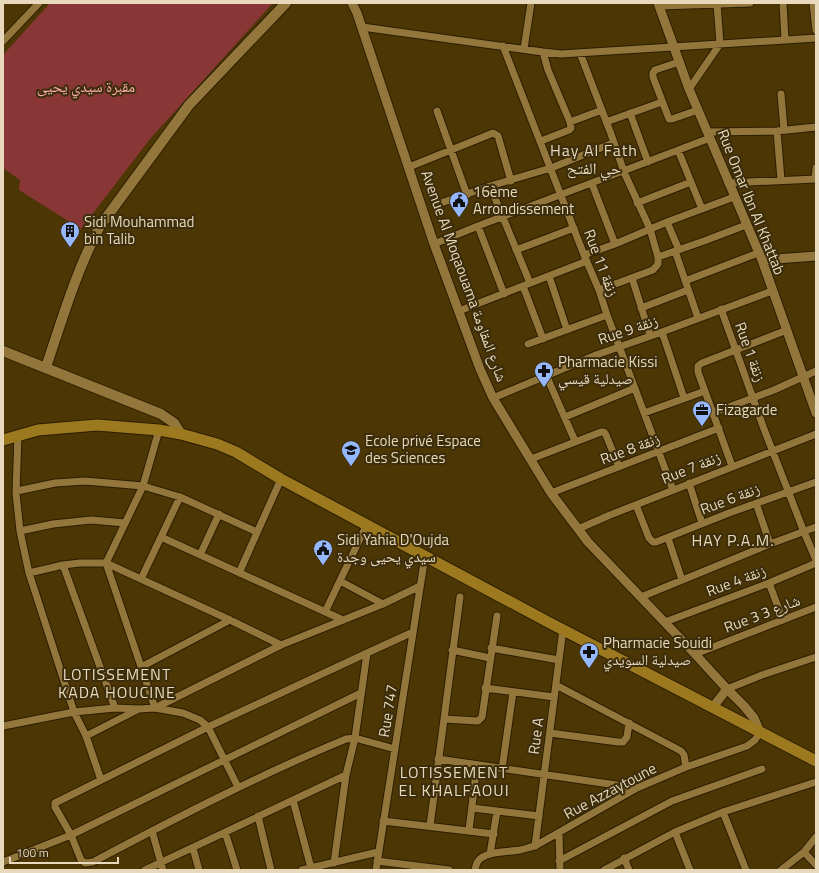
<svg xmlns="http://www.w3.org/2000/svg" width="819" height="873" font-family="'Titillium Web','Noto Naskh Arabic',sans-serif">
<style>
.green{fill:#883736}
.lines{fill:none;stroke-linecap:round;stroke-linejoin:round}
.minor-casing{stroke:#2c1e00;stroke-width:9}
.tertiary-casing{stroke:#2c1e00;stroke-width:11}
.secondary-casing{stroke:#2c1e00;stroke-width:12}
.primary-casing{stroke:#2c1e00;stroke-width:13}
.minor{stroke:#93763b;stroke-width:7}
.tertiary{stroke:#93763b;stroke-width:9}
.secondary{stroke:#93763b;stroke-width:10}
.primary{stroke:#9c781e;stroke-width:11}
.labels{text-anchor:middle;stroke-width:4;stroke-linejoin:round;paint-order:stroke}
.park-label{font-size:15px;fill:#faaea8;stroke:#3c2d0d}
.poi-label{font-size:15px;fill:#e8d9bc;stroke:#3c2d0d;text-anchor:start}
.street-label{font-size:15px;fill:#e8d9bc;stroke:#3c2d0d}
.neighbourhood-label{font-size:16px;letter-spacing:1px;fill:#e8d9bc;stroke:#3c2d0d}
</style>
<rect width="100%" height="100%" fill="#4b3604"/>
<path class="green" d="M 50,3 L 273,3 L 150,139 L 81,229 L 19,190 L 20,180 L 3,168 L 3,55 Z"/>
<g class="lines">
<defs>
<path id="minor" d="M 783,3 L 785,40
M 813,3 L 816,30
M 659,6 L 750,3
M 362,27 L 543,52 L 561,54 L 816,38
M 3,41 L 39,3
M 503,46 L 584,255 L 599,290 L 607,315 L 619,346 L 673,490
M 524,49 L 531,3
M 580,53 L 611,134 L 624,172 L 650,229 L 658,257 L 658,264 L 653,270 L 599,290
M 679,62 L 655,70 L 653,73 L 653,77 L 669,119 L 672,119 L 698,110
M 689,89 L 720,44 L 717,3
M 781,94 L 784,130
M 437,111 L 467,195
M 630,113 L 648,162
M 570,122 L 602,110
M 606,122 L 662,102
M 777,131 L 781,180
M 707,132 L 777,131 L 816,127
M 541,141 L 569,130 L 571,128 L 570,122 L 548,70 L 543,52
M 678,150 L 702,209
M 409,167 L 493,133 L 498,136 L 511,181
M 815,179 L 816,168
M 728,183 L 816,179
M 592,184 L 615,244
M 490,186 L 530,283
M 441,203 L 490,186 L 551,168 L 613,143
M 637,203 L 691,182
M 667,222 L 679,250
M 478,226 L 504,294
M 434,244 L 478,226 L 710,138
M 516,250 L 574,228
M 675,251 L 698,318
M 584,255 L 615,244 L 667,222 L 734,197
M 658,257 L 704,241 L 746,225
M 549,276 L 567,330
M 632,278 L 650,335
M 685,281 L 758,253
M 523,286 L 543,339
M 641,308 L 688,290
M 721,309 L 764,429 L 804,532 L 816,560
M 459,311 L 587,261
M 662,332 L 684,398
M 528,344 L 607,315
M 546,375 L 575,441
M 493,398 L 596,355 L 662,332 L 772,291
M 644,413 L 705,391
M 713,413 L 774,390 L 816,371
M 565,417 L 635,388
M 159,430 L 143,486 L 106,563 L 155,708 L 281,645 L 383,604 L 420,586
M 18,435 L 16,493 L 20,531 L 29,573 L 74,712 L 86,736 L 139,709
M 531,459 L 601,432 L 604,432 L 606,435 L 619,467
M 732,466 L 698,372 L 698,366 L 702,363 L 787,330
M 689,483 L 702,523
M 17,491 L 55,483 L 85,481 L 143,486 L 180,497 L 257,532
M 551,493 L 719,428
M 756,503 L 770,544
M 636,505 L 649,538 L 653,542 L 656,542 L 729,513 L 816,482
M 578,529 L 610,515 L 816,434
M 20,531 L 53,524 L 91,520 L 125,523
M 161,537 L 343,620
M 668,538 L 682,580
M 200,555 L 219,514
M 63,565 L 115,708
M 29,573 L 63,565 L 80,563 L 106,563 L 230,620 L 281,645
M 239,573 L 281,479
M 141,579 L 180,497
M 340,581 L 383,604
M 769,583 L 783,620
M 641,597 L 770,544 L 816,527
M 325,612 L 367,524
M 665,622 L 769,583 L 816,563
M 491,648 L 559,660
M 452,650 L 490,658
M 695,654 L 816,607
M 141,667 L 230,620
M 556,685 L 681,751 L 684,755 L 686,767
M 485,688 L 554,697
M 727,689 L 762,675 L 816,657
M 361,693 L 71,835 L 55,807 L 55,803 L 208,727 L 367,653
M 444,719 L 478,721 L 482,717 L 497,616
M 3,726 L 74,712 L 115,708 L 139,709 L 155,708 L 183,713 L 200,720 L 208,727 L 238,787
M 550,733 L 618,742 L 623,742 L 627,737 L 629,723
M 86,736 L 101,780
M 395,749 L 355,738 L 367,653 L 413,632
M 438,759 L 637,788
M 502,769 L 513,692
M 293,800 L 311,868
M 472,808 L 539,816
M 723,812 L 746,870
M 258,816 L 271,870
M 383,821 L 494,834
M 430,826 L 460,597
M 469,830 L 477,765
M 152,831 L 163,870
M 225,832 L 237,870
M 675,832 L 690,870
M 559,833 L 560,870
M 535,846 L 563,629
M 193,848 L 199,870
M 804,852 L 816,865
M 490,854 L 497,811
M 624,858 L 629,870
M 377,861 L 449,870
M 559,861 L 672,801 L 762,769
M 3,862 L 71,835 L 81,860 L 85,863 L 93,862 C 176,818 259,775 346,739 L 355,738 L 346,775 L 334,863
M 145,870 L 346,775
M 302,870 L 378,852
M 376,870 L 425,556
M 475,870 C 476,866 476,862 480,859 C 489,851 508,852 520,850 C 525,849 530,847 535,846 L 637,788 L 686,767 L 747,746 L 755,740 L 760,732
M 604,870 L 675,832 L 723,812 L 816,782
M 781,870 L 804,852 L 816,837"/>
<path id="tertiary" d="M 352,3 L 357,13 L 434,244 L 480,369 L 493,398 L 551,493 L 588,542 L 695,654 L 727,689 L 744,706 L 754,718 L 760,732
M 658,3 L 689,89 L 762,260 L 816,413
M 762,260 L 816,256
M 713,707 L 727,689"/>
<path id="secondary" d="M 3,351 L 161,414 L 174,423 L 181,434
M 46,367 C 62,320 76,271 100,226 L 189,105 L 286,3"/>
<path id="primary" d="M 3,440 L 38,430 L 97,425 L 159,430 L 181,434 L 217,444 L 236,452 L 281,479 L 548,622 L 816,761"/>
</defs>
<use href="#minor" class="minor-casing"/>
<use href="#tertiary" class="tertiary-casing"/>
<use href="#secondary" class="secondary-casing"/>
<use href="#primary" class="primary-casing"/>
<use href="#minor" class="minor"/>
<use href="#tertiary" class="tertiary"/>
<use href="#secondary" class="secondary"/>
<use href="#primary" class="primary"/>
</g>
<defs>
<symbol id="civic-pin" viewBox="-11 -11 22 30"><path d="M0 17L-7.5 6A9.5 9.5 0 1 1 7.5 6Z" fill="#94b7fd" stroke="#3c2d0d"/><path d="M-.6-6.5H3V-4.5H.6V-3L4-1V1h2V6H-6V1h2V-1L-.6-3ZM-1.2 2.5V6h2.4V2.5Z" fill="#111"/></symbol>
<symbol id="building-pin" viewBox="-11 -11 22 30"><path d="M0 17L-7.5 6A9.5 9.5 0 1 1 7.5 6Z" fill="#94b7fd" stroke="#3c2d0d"/><path d="M-4-6H4V6H1V3H-1V6H-4ZM-2.5-4.3h1.7v1.8h-1.7ZM.8-4.3h1.7v1.8H.8ZM-2.5-1h1.7V.8h-1.7ZM.8-1h1.7V.8H.8Z" fill="#111"/></symbol>
<symbol id="pharmacy-pin" viewBox="-11 -11 22 30"><path d="M0 17L-7.5 6A9.5 9.5 0 1 1 7.5 6Z" fill="#94b7fd" stroke="#3c2d0d"/><path d="M-2-6h4v4h4v4h-4v4h-4v-4h-4v-4h4Z" fill="#111"/></symbol>
<symbol id="office-pin" viewBox="-11 -11 22 30"><path d="M0 17L-7.5 6A9.5 9.5 0 1 1 7.5 6Z" fill="#94b7fd" stroke="#3c2d0d"/><path d="M-6-3h4V-5.5h4V-3h4V5H-6ZM-1-4.5V-3h2v-1.5ZM-6 0V1H6V0Z" fill="#111"/></symbol>
<symbol id="school-pin" viewBox="-11 -11 22 30"><path d="M0 17L-7.5 6A9.5 9.5 0 1 1 7.5 6Z" fill="#94b7fd" stroke="#3c2d0d"/><path d="M0-5L7-2L0 1L-7-2ZM-4 1L0 2.5L4 1V4Q0 6-4 4Z" fill="#111"/></symbol>
</defs>
<g fill-rule="evenodd">
<use href="#civic-pin" x="448" y="190" width="22" height="30"/>
<use href="#building-pin" x="59" y="220" width="22" height="30"/>
<use href="#pharmacy-pin" x="533" y="360" width="22" height="30"/>
<use href="#office-pin" x="691" y="399" width="22" height="30"/>
<use href="#school-pin" x="340" y="439" width="22" height="30"/>
<use href="#civic-pin" x="312" y="538" width="22" height="30"/>
<use href="#pharmacy-pin" x="578" y="641" width="22" height="30"/>
</g>
<g class="labels">
<g class="park-label">
<text x="86" y="92">مقبرة سيدي يحيى</text>
</g>
<g class="poi-label">
<text x="473" y="197">16ème<tspan x="473" dy="17">Arrondissement</tspan></text>
<text x="84" y="227">Sidi Mouhammad<tspan x="84" dy="17">bin Talib</tspan></text>
<text x="558" y="367">Pharmacie Kissi<tspan x="558" dy="17">صيدلية قيسي</tspan></text>
<text x="716" y="415">Fizagarde</text>
<text x="365" y="446">Ecole privé Espace<tspan x="365" dy="17">des Sciences</tspan></text>
<text x="337" y="545">Sidi Yahia D'Oujda<tspan x="337" dy="17">سيدي يحيى وجدة</tspan></text>
<text x="603" y="648">Pharmacie Souidi<tspan x="603" dy="17">صيدلية السويدي</tspan></text>
</g>
<g class="street-label">
<text transform="translate(751 202) rotate(68)" y="5">Rue Omar Ibn Al Khattab</text>
<text transform="translate(601 263) rotate(69)" y="5">Rue 11 زنقة</text>
<text transform="translate(464 276) rotate(70)" y="5">Avenue Al Moqaouama شارع المقاومة</text>
<text transform="translate(628 330) rotate(-19)" y="5">Rue 9 زنقة</text>
<text transform="translate(750 352) rotate(70)" y="5">Rue 1 زنقة</text>
<text transform="translate(630 449) rotate(-21)" y="5">Rue 8 زنقة</text>
<text transform="translate(691 468) rotate(-22)" y="5">Rue 7 زنقة</text>
<text transform="translate(730 499) rotate(-21)" y="5">Rue 6 زنقة</text>
<text transform="translate(736 581) rotate(-21)" y="5">Rue 4 زنقة</text>
<text transform="translate(762 614) rotate(-21)" y="5">Rue 3 شارع 3</text>
<text transform="translate(388 711) rotate(-81)" y="5">Rue 747</text>
<text transform="translate(536 736) rotate(-82)" y="5">Rue A</text>
<text transform="translate(610 791) rotate(-28)" y="5">Rue Azzaytoune</text>
</g>
<g class="neighbourhood-label">
<text x="594" y="156">Hay Al Fath<tspan x="594" dy="18">حي الفتح</tspan></text>
<text x="733" y="546">HAY P.A.M.</text>
<text x="117" y="680">LOTISSEMENT<tspan x="117" dy="18">KADA HOUCINE</tspan></text>
<text x="454" y="778">LOTISSEMENT<tspan x="454" dy="18">EL KHALFAOUI</tspan></text>
</g>
</g>
<rect width="819" height="873" fill="none" stroke="#e8d9bc" stroke-width="8"/>
<path d="M10 857v6h108v-6" fill="none" stroke="#e8d9bc" stroke-width="2"/>
<text x="16" y="857" font-size="12" fill="#e8d9bc" stroke="#3c2d0d" stroke-width="3" paint-order="stroke">100 m</text>
</svg>
